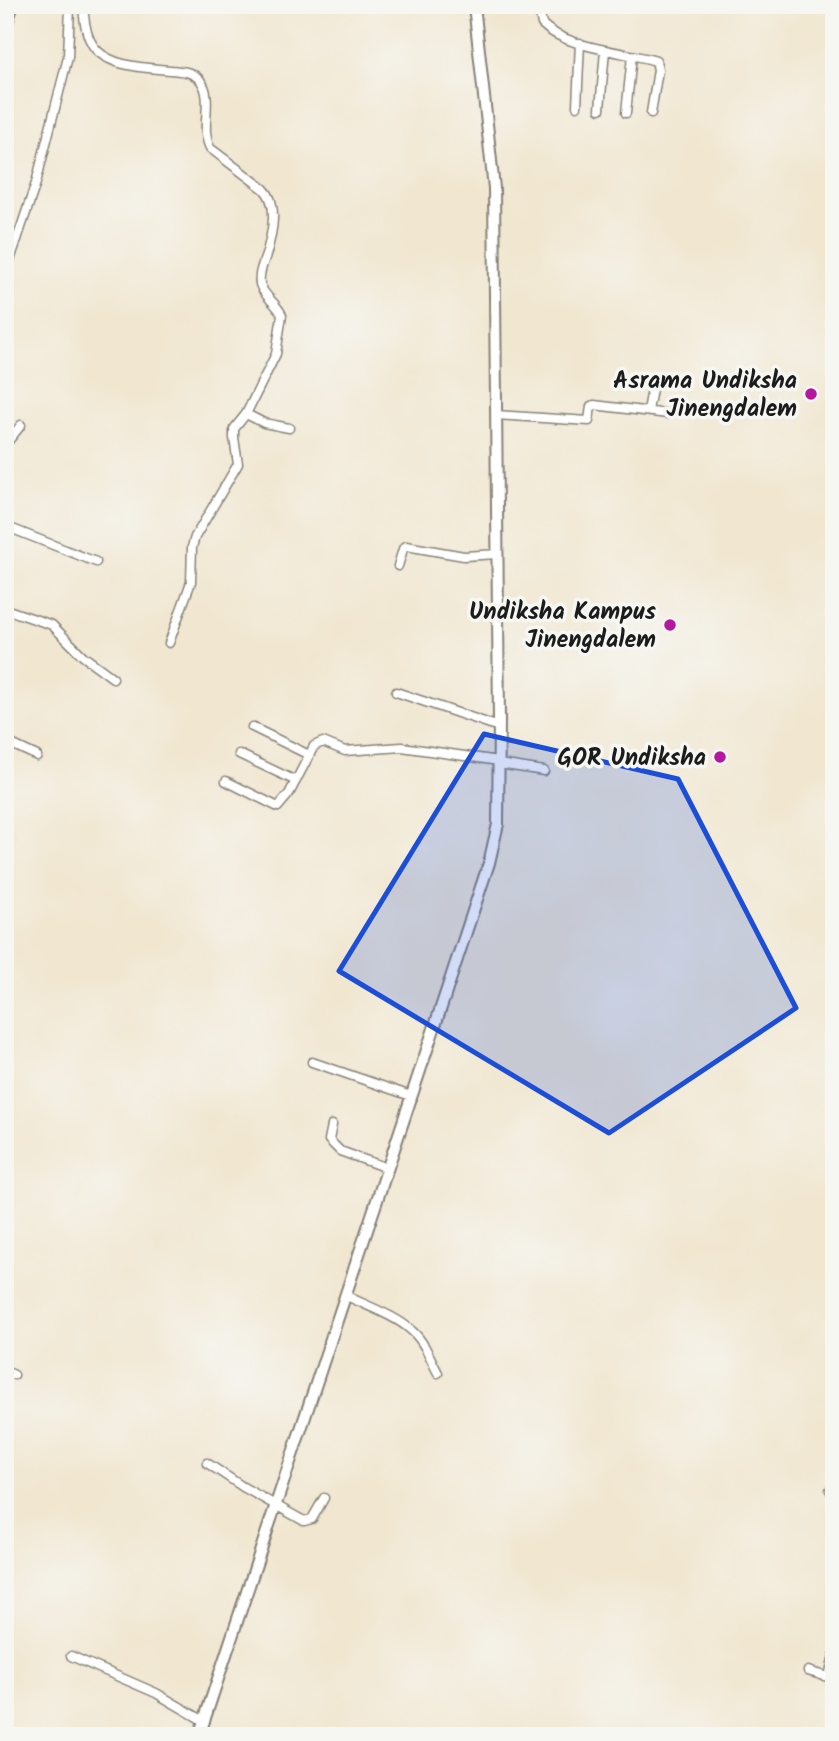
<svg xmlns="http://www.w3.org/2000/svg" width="839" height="1741" font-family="Kalam,sans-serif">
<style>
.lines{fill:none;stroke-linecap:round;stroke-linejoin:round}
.street-casing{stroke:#868276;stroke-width:11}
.secondary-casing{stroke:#868276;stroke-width:14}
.street{stroke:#fff;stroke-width:8}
.secondary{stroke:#fff;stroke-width:10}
.marked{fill:#1d4ed8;fill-opacity:0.2;stroke:#1d4ed8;stroke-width:5;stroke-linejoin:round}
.poi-dot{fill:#b5179e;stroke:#f6f6f2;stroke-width:2.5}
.labels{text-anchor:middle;stroke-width:7;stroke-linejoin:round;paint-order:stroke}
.poi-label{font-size:24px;font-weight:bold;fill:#1c1c1c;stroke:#f6f6f2;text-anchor:end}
</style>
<rect width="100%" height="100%" fill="#f6f6f2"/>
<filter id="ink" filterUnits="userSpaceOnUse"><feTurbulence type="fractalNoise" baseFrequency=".0143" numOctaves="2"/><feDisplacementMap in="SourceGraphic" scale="14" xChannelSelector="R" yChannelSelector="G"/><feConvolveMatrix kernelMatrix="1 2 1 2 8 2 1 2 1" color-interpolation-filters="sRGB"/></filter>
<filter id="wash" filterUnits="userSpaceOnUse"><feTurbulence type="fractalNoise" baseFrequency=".00686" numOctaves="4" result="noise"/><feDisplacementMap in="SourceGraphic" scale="28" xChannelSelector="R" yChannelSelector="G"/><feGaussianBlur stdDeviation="1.57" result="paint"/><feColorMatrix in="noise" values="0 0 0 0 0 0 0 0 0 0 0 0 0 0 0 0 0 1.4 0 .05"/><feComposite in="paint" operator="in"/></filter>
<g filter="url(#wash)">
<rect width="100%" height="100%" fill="#f1e7d1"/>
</g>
<g filter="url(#ink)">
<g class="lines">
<defs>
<path id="street" d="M 83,5 C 84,17 85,32 91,42 C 103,67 146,68 170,70 C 181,71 192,71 200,80 C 215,98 199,126 210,148 L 264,189 C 279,204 272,233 267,252 C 264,262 258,273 260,284 C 263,296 277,303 282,315 L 276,354 L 246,414 L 234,429 L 234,438 L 238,464 L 195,537 L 192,547 L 191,582 L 169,643
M 538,5 L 542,24 C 567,49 624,51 656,61 L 658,70 L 651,113
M 577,106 L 580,43
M 600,109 L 605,50
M 626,113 L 632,56
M 5,275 L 36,183 L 68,57 L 70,5
M 648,411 L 652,389
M 246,414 L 264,423 L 289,428
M 496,415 L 589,421 L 591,406 L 594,405 L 668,414
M 5,445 L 21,425
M 5,526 L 96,562
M 398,566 L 403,549 L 406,546 L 464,556 L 498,554
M 5,609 L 52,625 L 83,656 L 113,678
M 396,692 L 499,727
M 252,727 L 309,755
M 5,741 L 37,756
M 239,754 L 296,781
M 499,764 L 544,771
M 226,781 L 278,807 L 289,794 L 314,746 L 323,742 L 345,751 L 402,747 L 499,761
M 312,1062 L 411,1096
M 332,1125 L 329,1140 L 340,1151 L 387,1168
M 345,1295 C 366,1306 395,1315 412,1331 C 424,1341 431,1360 438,1373
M 5,1371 L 14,1375
M 207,1463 L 243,1487 L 304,1521 L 312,1519 L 324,1498
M 830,1490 L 834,1495
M 71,1656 L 156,1693 L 204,1721
M 808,1671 L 834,1679
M 829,1677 L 834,1656"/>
<path id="secondary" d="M 5,28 L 13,5
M 199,1736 L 489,863 L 498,824 L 499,720 L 494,188 L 474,5"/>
</defs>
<use href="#street" class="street-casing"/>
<use href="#secondary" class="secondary-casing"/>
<use href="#street" class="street"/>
<use href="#secondary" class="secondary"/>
</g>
</g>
<path class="marked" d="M 484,734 L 678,779 L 796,1008 L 609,1133 L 339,971 Z"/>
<g class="poi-dot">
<circle cx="811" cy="394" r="7"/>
<circle cx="670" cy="625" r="7"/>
<circle cx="720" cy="757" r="7"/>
</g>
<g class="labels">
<g class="poi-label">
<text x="797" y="388">Asrama Undiksha<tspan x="797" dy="28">Jinengdalem</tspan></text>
<text x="656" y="619">Undiksha Kampus<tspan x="656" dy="28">Jinengdalem</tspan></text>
<text x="706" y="765">GOR Undiksha</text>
</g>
</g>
<rect width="839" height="1741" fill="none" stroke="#f6f6f2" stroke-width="28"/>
</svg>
